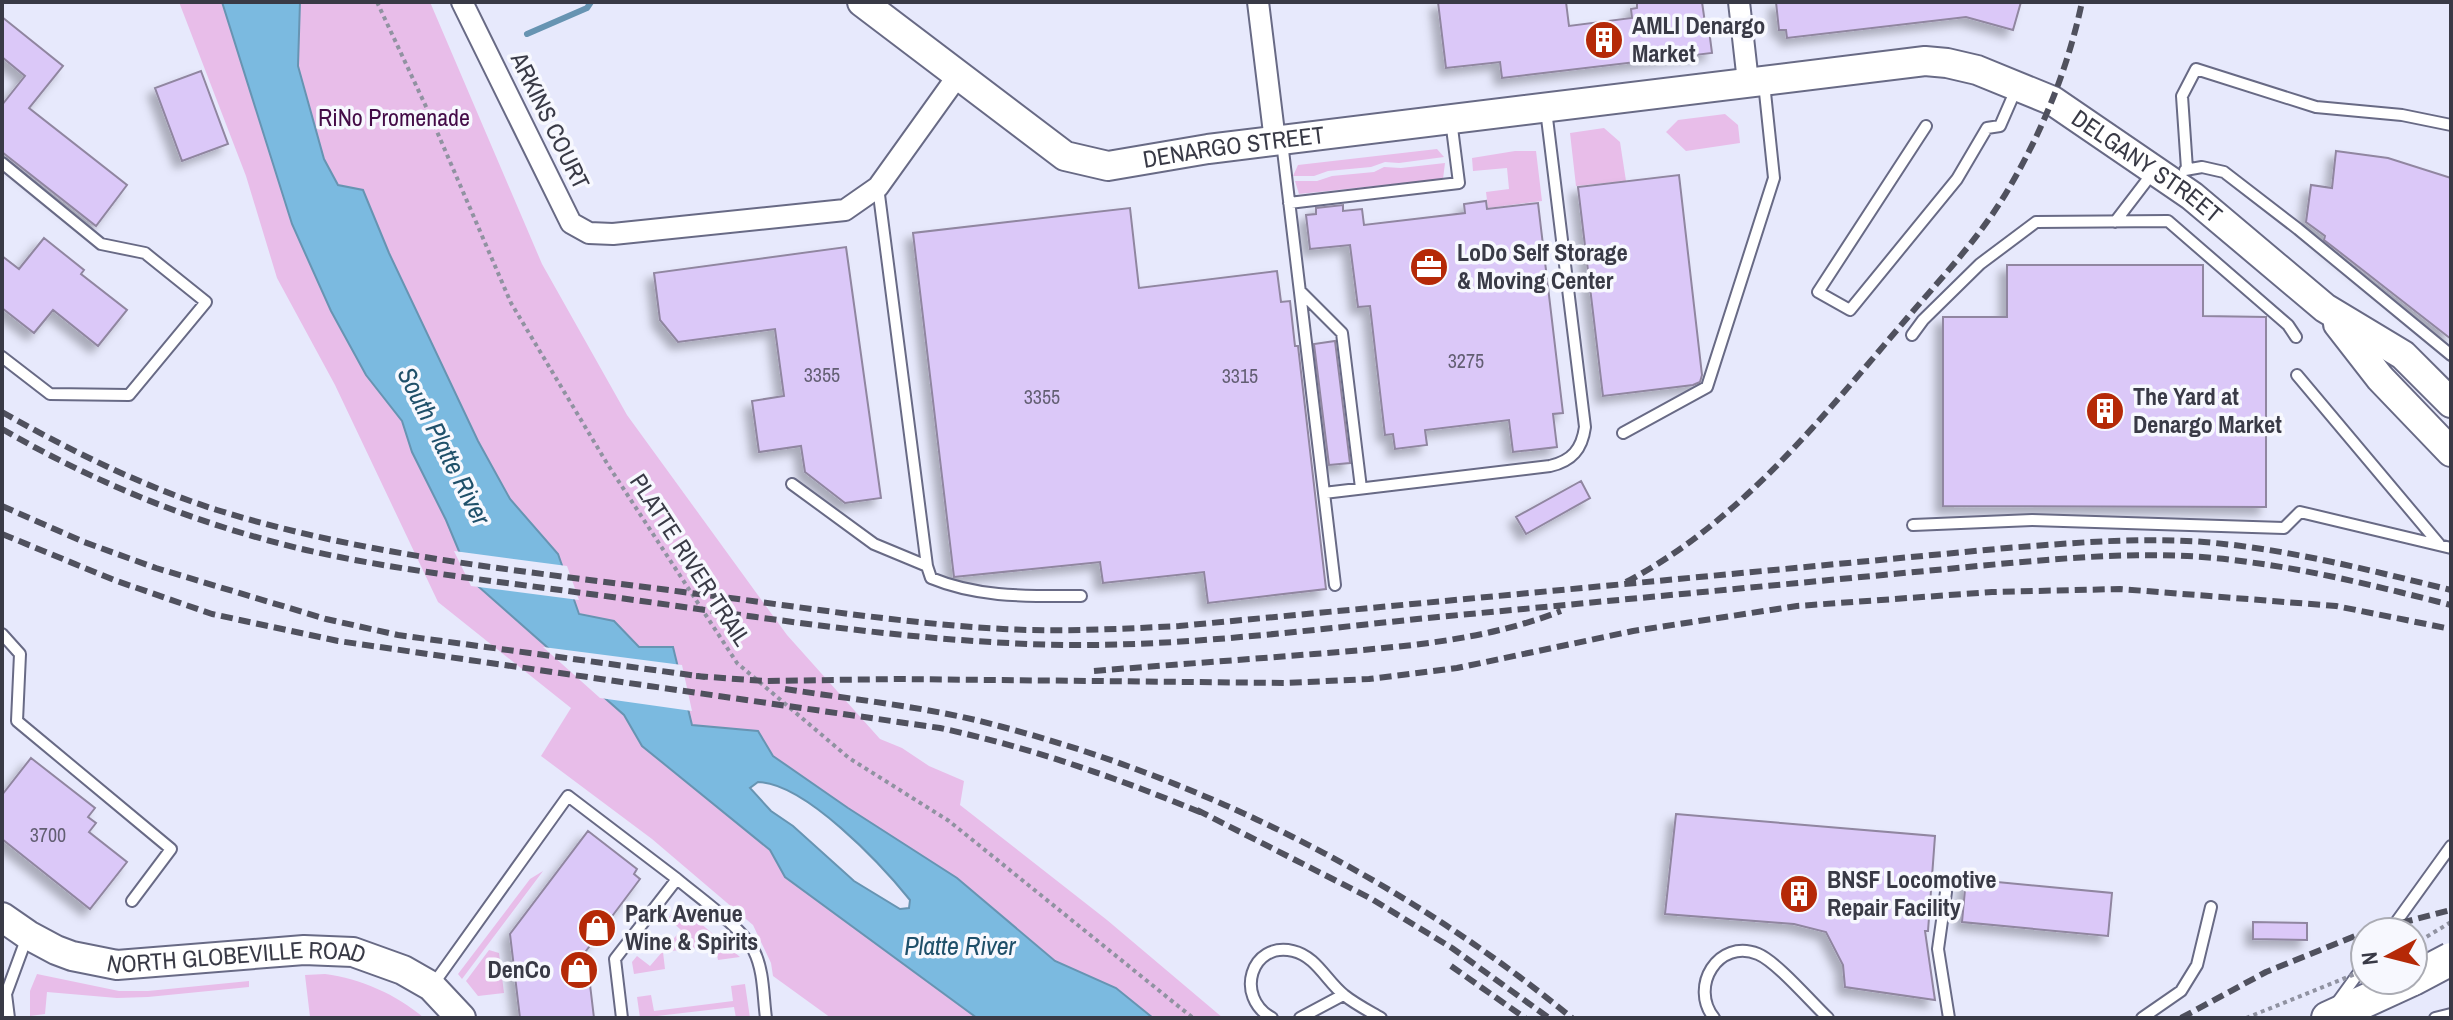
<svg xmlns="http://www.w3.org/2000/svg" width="2453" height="1020" font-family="'Archivo Narrow',sans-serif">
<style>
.green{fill:#e8bde9}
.water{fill:#7bbae0;stroke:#6794b2;stroke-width:2;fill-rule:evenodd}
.pier{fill:#e7e9fc}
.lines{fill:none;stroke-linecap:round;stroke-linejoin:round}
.stream{stroke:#6794b2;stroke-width:6}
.building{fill:#dbc8f8;stroke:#9086a0;stroke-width:2;filter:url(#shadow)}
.lane-casing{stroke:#686a85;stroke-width:14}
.street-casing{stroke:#686a85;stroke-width:24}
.secondary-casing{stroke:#686a85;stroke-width:32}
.primary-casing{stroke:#686a85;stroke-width:36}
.path{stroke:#9092a1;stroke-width:4;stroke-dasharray:4 4;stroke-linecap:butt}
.lane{stroke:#fff;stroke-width:10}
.street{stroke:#fff;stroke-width:20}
.secondary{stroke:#fff;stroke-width:28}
.primary{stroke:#fff;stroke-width:32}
.rail{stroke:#50515e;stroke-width:6;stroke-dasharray:12 6;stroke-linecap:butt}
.primary-bridge-casing{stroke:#686a85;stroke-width:36;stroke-linecap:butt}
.path-bridge{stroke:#9092a1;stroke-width:4;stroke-dasharray:4 4;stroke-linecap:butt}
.primary-bridge{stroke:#fff;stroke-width:32}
.labels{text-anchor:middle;stroke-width:7;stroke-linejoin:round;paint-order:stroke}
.number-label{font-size:20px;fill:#625e72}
.poi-label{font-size:24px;font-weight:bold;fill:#393a46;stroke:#f7f8fe;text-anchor:start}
.park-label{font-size:24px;fill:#440b47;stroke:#f7f8fe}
.street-label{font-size:24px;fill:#393a46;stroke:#f7f8fe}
.water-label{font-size:26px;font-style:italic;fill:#1f506a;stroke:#f7f8fe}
</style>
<defs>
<filter id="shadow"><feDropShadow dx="-7" dy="7" stdDeviation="4" flood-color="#0004"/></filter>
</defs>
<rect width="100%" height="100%" fill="#e7e9fc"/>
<path class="green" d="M 179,2 L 222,2 L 292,224 L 331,311 L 366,375 L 402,421 L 412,452 L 446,520 L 471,580 L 624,715 L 642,746 L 770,850 L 785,877 L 977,1018 L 831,1018 L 773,976 L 771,963 L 753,925 L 652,839 L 541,756 L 571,708 L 438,602 L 335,385 L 277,278 L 246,176 Z
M 300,2 L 430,2 L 542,264 L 627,415 L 787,635 L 880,739 L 902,748 L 929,766 L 964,781 L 960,805 L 1107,920 L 1223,1018 L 1153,1018 L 1116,988 L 1055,961 L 957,878 L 848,808 L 773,756 L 758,731 L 692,726 L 639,647 L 614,621 L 579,614 L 558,554 L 510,499 L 478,441 L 389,253 L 363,190 L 338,185 L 324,159 L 298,66 Z
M 1725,114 L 1738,125 L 1740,143 L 1686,151 L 1666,132 L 1678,120 Z
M 1604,128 L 1620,142 L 1626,181 L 1576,186 L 1570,133 Z
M 1437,149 L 1444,157 L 1399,163 L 1385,162 L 1371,167 L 1328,171 L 1314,176 L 1293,176 L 1298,165 Z
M 1515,151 L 1536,151 L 1542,201 L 1488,208 L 1486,192 L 1509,189 L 1507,168 L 1473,171 L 1472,158 Z
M 1445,163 L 1443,179 L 1299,194 L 1295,181 L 1317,181 L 1332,176 L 1374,172 L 1384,167 L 1401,168 Z
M 543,871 L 462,979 L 458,974 L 530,879 Z
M 679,905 L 740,957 L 718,960 L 715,946 L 663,952 L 665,969 L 634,974 L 632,962 L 637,956 L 650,966 L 681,930 L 668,918 Z
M 489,950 L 499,953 L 504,993 L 478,996 L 466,981 Z
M 37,974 L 119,991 L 148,991 L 249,981 L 249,987 L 148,997 L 117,998 L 47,992 L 45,1014 L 30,1016 L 30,991 Z
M 325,974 C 361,979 396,994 424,1018 L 310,1017 L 305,975 Z
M 745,984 L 750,1018 L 736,1018 L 734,1007 L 640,1018 L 637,997 L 651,995 L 654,1011 L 733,1001 L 731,986 Z"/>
<path class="water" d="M 222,2 L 300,2 L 298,66 L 324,159 L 338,185 L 363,190 L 389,253 L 478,441 L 510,499 L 558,554 L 579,614 L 614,621 L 639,647 L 673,647 L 692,725 L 758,731 L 773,756 L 848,808 L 957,878 L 1055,961 L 1116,988 L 1153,1018 L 977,1018 L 785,877 L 770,850 L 642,746 L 624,715 L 471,580 L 446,520 L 412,452 L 402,421 L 366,375 L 331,311 L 292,224 ZM 758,782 C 805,783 881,864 910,900 L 909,908 L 900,909 L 854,881 L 793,826 L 771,811 L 750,788 Z"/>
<path class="pier" d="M 454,551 L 567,566 L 579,600 L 471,586 Z
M 543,647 L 682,665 L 692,711 L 600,698 Z"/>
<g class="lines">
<path class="stream" d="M 527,34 L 587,8 L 591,2"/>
</g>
<path class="building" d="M 1438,2 L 1566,2 L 1569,26 L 1632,18 L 1631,9 L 1637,8 L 1637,2 L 1702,2 L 1705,23 L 1708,22 L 1712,53 L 1502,78 L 1500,62 L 1446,68 Z
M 1776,2 L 2021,2 L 2013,30 L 1966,17 L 1787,38 L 1786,30 L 1779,30 Z
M 2,17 L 63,66 L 29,108 L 127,185 L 96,226 L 2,152 L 2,105 L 25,76 L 2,57 Z
M 201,71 L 228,144 L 182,161 L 155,88 Z
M 2336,151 L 2388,158 L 2451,178 L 2451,339 L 2337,250 L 2324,240 L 2325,236 L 2306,222 L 2311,185 L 2332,188 Z
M 1679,175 L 1702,375 L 1700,382 L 1693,385 L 1603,396 L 1578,187 Z
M 1486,201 L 1487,209 L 1538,203 L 1563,413 L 1553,414 L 1557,447 L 1513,452 L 1509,420 L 1425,430 L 1427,445 L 1395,449 L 1393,434 L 1385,435 L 1370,306 L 1358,307 L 1350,245 L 1310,249 L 1306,215 L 1316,214 L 1316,208 L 1343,205 L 1343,211 L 1362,209 L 1364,225 L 1465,213 L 1464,204 Z
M 1130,208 L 1139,288 L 1277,271 L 1281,302 L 1290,301 L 1295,346 L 1298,346 L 1326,589 L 1208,603 L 1204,572 L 1103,583 L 1100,562 L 954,577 L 913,233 Z
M 44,238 L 84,270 L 81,274 L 127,310 L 98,346 L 53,310 L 34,333 L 2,308 L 2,256 L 19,269 Z
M 846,247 L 881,498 L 845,503 L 805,472 L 801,446 L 759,452 L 752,401 L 784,396 L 775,329 L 678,342 L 660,320 L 654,273 Z
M 2007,265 L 2203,265 L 2203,316 L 2266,317 L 2266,507 L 1943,506 L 1943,317 L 2007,317 Z
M 1335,341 L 1350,463 L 1329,465 L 1314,344 Z
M 1581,481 L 1590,498 L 1526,534 L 1516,517 Z
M 31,758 L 95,808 L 88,817 L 96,823 L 89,832 L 127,862 L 90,909 L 2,839 L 2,795 Z
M 1676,814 L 1935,836 L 1928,931 L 1925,931 L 1935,1000 L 1845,987 L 1843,965 L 1826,932 L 1794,924 L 1665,914 Z
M 588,831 L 637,869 L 634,874 L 640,879 L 586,951 L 594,1018 L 520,1018 L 510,934 Z
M 1966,879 L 2112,893 L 2108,936 L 1962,922 Z
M 2253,922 L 2307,923 L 2307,940 L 2253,939 Z"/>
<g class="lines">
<defs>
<path id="lane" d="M 1926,126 L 1818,292 L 1850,310 L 1957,179 L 1987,128 L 2000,126 L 2017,87
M 1282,142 L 1335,585
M 2,163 L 101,244 L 145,253 L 206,302 L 129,395 L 50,394 L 2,357
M 2187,169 L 2182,96 L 2196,69 L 2316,107 L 2402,115 L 2451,125
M 2185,170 L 2202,167 L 2224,172 L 2298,229 L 2451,355
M 878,187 L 927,566 L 931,578 C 979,598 1029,596 1081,596
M 1289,203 L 1459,183 L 1451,120
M 2115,222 L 2154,171
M 1300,291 L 1342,333 L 1361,488
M 1912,335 L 1923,320 L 1980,264 L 2036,222 L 2168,221 L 2288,325 L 2296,337
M 2297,375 L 2439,544
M 1623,433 L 1707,387 L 1774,178 L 1764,83
M 792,484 L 874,544 L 927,566
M 1324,493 L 1550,466 C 1572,461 1582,449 1585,427 L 1546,110
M 1913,525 L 2032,520 L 2284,528 L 2300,512 L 2451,548
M 2,634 L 20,654 L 17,721 L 171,849 L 132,901
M 677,879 C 697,896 744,929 754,951 C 764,971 763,996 766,1018
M 1946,892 L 1938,949 L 1949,1018
M 2389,932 L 2451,846
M 432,986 L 568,796 L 677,879 L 615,959 L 622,1018
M 2336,1004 L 2365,964
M 9,1018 L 6,994 L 27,937
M 1272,1018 C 1234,997 1251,941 1293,951 C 1316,956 1327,982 1344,995 C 1355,1004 1369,1011 1381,1018
M 1300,1018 L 1343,995
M 1714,1018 C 1689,987 1718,938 1758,954 C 1777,962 1811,1002 1828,1018
M 2142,1018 L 2181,991 L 2197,965 L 2211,907
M 2435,1018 L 2451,1014"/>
<path id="street" d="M 462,2 L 571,223 L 589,233 L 613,234 L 845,210 L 878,187 L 959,74
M 1258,2 L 1275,141
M 1739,2 L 1748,82"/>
<g id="secondary">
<path id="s1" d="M 862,2 L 1065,156 L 1108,166 L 1208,149 L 1925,61 L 1947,63 L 1977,70 L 2053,101 L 2192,196 L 2325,308 L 2403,355 L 2451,403"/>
<path d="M 2338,324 L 2380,378 L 2451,452"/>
<path id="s2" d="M 2,917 L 28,935 L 56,950 L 72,956 L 117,965 L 304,950 L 353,952 L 403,970 L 431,986 L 461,1018"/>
</g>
<path id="primary" d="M 2328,1018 L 2411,980"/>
</defs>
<use href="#lane" class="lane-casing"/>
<use href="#street" class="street-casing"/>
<use href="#secondary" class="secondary-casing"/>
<use href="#primary" class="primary-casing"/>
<path class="path" d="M 377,2 L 429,113 L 511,303 L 608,465 L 737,663 L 849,758 L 949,821 L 1193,1018
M 2413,945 L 2451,922"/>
<use href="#lane" class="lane"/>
<use href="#street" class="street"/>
<use href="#secondary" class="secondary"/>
<use href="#primary" class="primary"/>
<path class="rail" d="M 2,412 C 71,451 142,486 217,510 C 368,557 527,571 683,592 C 790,605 896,623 1003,629 C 1062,632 1121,629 1179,626 L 2007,548 C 2073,543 2138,537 2204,542 C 2288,549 2369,570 2451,590
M 2,429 C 97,484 199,525 306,550 C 400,571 495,581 590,594 C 749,615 909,643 1069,645 C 1192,646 1316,629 1438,617 C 1629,599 1819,581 2010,563 C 2090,556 2168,550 2248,562 C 2317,571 2384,588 2451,605
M 2,506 L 84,542 L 156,568 L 326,619 L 398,635 L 705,677
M 2,534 L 114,580 L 212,614 L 338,641 L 940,728 C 1033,748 1120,779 1207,815
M 1626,582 C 1741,522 1825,414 1908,317 C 1943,276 1982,235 2009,188 C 2043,130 2068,68 2082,2
M 1094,671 C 1167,665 1241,660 1314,654 C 1398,647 1481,642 1561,611
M 696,676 L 764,681 L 898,679 L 1287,683 L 1369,679 L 1457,668 L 1633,631 L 1797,606 L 1992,592 L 2120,589 L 2336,606 L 2451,629
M 785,689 C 856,700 930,707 999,726 C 1208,781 1405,881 1572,1018
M 1197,810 L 1370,898 L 1452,948 L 1549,1018
M 2366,932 L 2451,910
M 1451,966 L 1525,1018
M 2181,1018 L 2266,972 L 2365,932"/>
<defs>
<path id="primary-bridge" d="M 2413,979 L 2451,959"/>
</defs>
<use href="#primary-bridge" class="primary-bridge-casing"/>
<path class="path-bridge" d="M 2246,1018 L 2365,970"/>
<use href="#primary-bridge" class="primary-bridge"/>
</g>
<defs>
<symbol id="building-disc" viewBox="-11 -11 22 22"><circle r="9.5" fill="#b52907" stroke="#f7f8fe"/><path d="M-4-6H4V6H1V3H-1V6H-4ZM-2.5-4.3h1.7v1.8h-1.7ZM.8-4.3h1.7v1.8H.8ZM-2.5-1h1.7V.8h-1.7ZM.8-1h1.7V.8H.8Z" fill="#fff"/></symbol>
<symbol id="office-disc" viewBox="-11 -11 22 22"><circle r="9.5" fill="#b52907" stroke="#f7f8fe"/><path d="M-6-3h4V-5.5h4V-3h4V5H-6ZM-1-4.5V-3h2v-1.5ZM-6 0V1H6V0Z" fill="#fff"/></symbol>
<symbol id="shop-disc" viewBox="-11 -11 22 22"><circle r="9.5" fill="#b52907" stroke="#f7f8fe"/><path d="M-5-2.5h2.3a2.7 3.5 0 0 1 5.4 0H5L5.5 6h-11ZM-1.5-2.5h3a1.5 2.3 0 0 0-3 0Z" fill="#fff"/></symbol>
</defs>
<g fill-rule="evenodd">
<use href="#building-disc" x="1582" y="18" width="44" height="44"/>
<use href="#office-disc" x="1407" y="245" width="44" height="44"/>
<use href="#building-disc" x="2083" y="389" width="44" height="44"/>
<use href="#building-disc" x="1777" y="872" width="44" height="44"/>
<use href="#shop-disc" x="575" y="906" width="44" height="44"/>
<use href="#shop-disc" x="557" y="948" width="44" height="44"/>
</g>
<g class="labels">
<g class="number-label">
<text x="1466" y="368">3275</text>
<text x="822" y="382">3355</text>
<text x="1240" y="383">3315</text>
<text x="1042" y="404">3355</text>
<text x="48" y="842">3700</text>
</g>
<g class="poi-label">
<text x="1632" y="34">AMLI Denargo<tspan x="1632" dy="28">Market</tspan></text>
<text x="1457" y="261">LoDo Self Storage<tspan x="1457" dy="28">&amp; Moving Center</tspan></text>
<text x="2133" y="405">The Yard at<tspan x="2133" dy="28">Denargo Market</tspan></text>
<text x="1827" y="888">BNSF Locomotive<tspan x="1827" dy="28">Repair Facility</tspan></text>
<text x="625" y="922">Park Avenue<tspan x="625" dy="28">Wine &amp; Spirits</tspan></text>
<text x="551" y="978" text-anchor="end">DenCo</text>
</g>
<g class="park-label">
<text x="394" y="126">RiNo Promenade</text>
</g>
<g class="street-label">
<text transform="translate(550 121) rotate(64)" y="8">ARKINS COURT</text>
<text dy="8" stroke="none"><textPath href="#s1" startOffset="426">DENARGO STREET</textPath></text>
<text dy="8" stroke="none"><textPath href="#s1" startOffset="1372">DELGANY STREET</textPath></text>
<text transform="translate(690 560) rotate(57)" y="8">PLATTE RIVER TRAIL</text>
<text dy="8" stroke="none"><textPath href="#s2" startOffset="246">NORTH GLOBEVILLE ROAD</textPath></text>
</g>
<g class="water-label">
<text transform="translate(444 446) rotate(63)" y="9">South Platte River</text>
<text x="960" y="955">Platte River</text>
</g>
</g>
<rect width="2453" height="1020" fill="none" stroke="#393a46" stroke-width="8"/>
<g transform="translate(2389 956) rotate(263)"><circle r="38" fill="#f7f8fe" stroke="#abacb4" stroke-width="2"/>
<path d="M0-6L14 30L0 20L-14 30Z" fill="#b52907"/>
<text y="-12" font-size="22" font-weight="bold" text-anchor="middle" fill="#393a46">N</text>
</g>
</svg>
